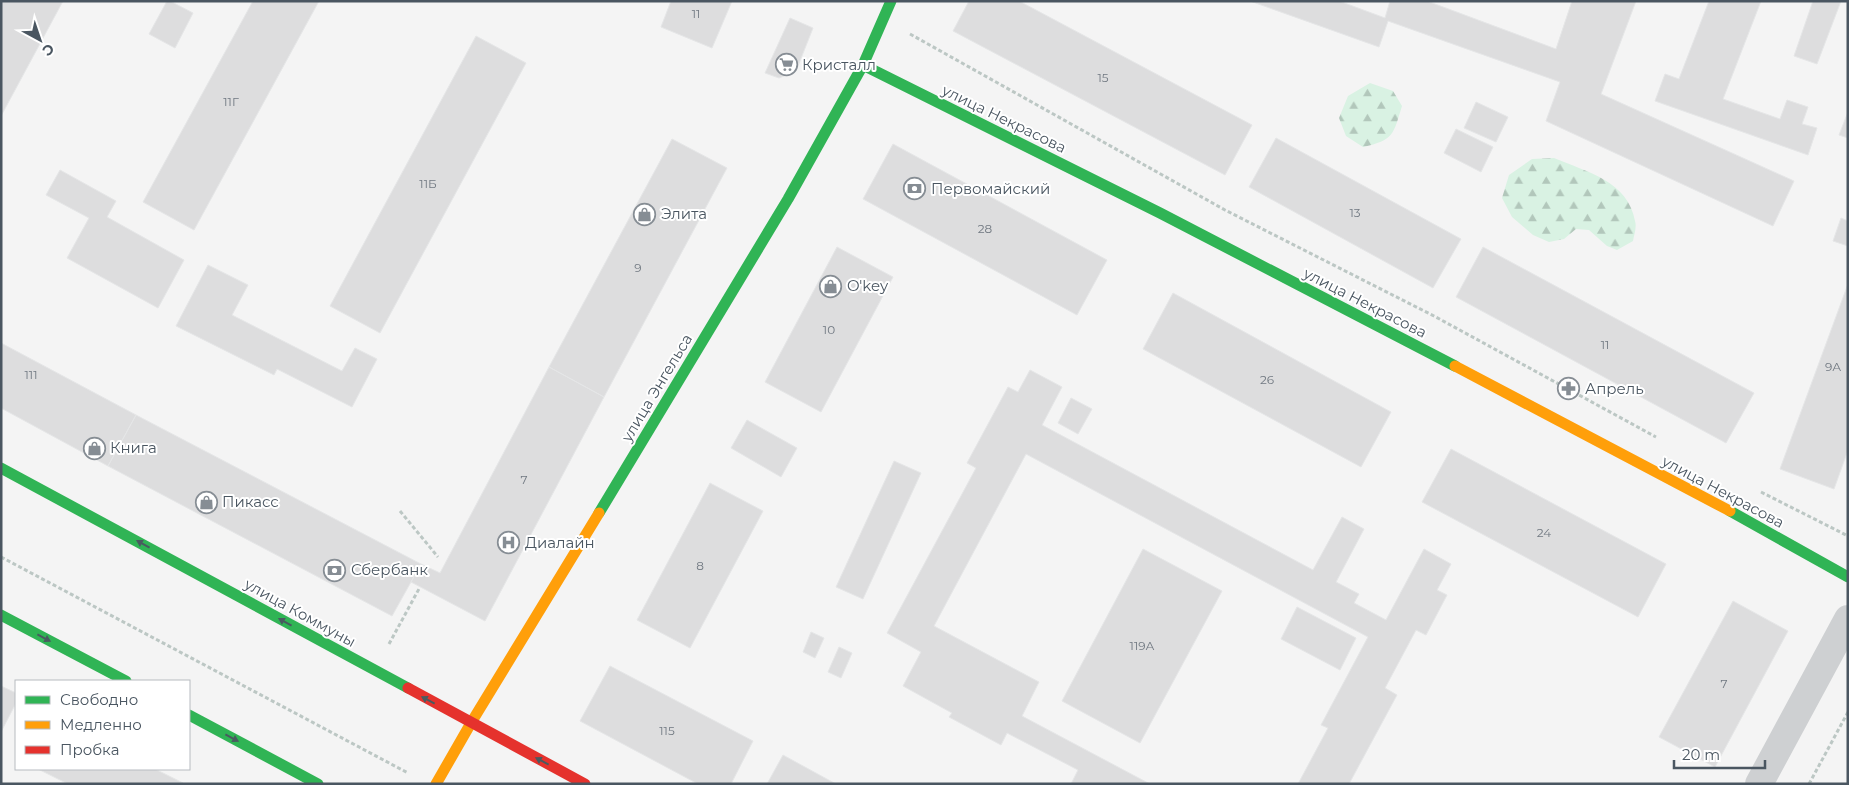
<svg xmlns="http://www.w3.org/2000/svg" width="1849" height="785" font-family="Montserrat,sans-serif">
<style>
.forest{fill:url(#forest-firs)}
.building{fill:#ddddde;stroke:#e5e6e7}
.lines{fill:none;stroke-linecap:round;stroke-linejoin:round}
.path{stroke:#bcc7c4;stroke-width:3;stroke-dasharray:4 2.5;stroke-linecap:butt}
.street{stroke:#ced0d2;stroke-width:28}
.fast{stroke:#30b455;stroke-width:11}
.slow{stroke:#ff9f0a;stroke-width:11}
.jam{stroke:#e5322d;stroke-width:11}
.oneway{fill:#495b60}
.labels{text-anchor:middle;stroke-width:4;stroke-linejoin:round;paint-order:stroke}
.number-label{font-size:12px;fill:#707881}
.poi-label{font-size:15px;fill:#4a5661;stroke:#fff;text-anchor:start}
.street-label{font-size:15px;fill:#4a5661;stroke:#fff}
</style>
<defs>
<pattern id="forest-firs" width="22" height="20" patternUnits="userSpaceOnUse" patternTransform="scale(1.25)"><rect width="22" height="20" fill="#d9f2e3"/><path d="M5 1l3.5 6h-7zM16 11l3.5 6h-7z" fill="#b2c7bb"/></pattern>
</defs>
<rect width="100%" height="100%" fill="#f4f4f4"/>
<path class="forest" d="M 1370,83 L 1393,91 L 1402,106 C 1393,135 1394,140 1363,147 L 1346,136 L 1339,118 L 1348,96 Z
M 1554,158 C 1587,172 1628,181 1635,221 C 1637,227 1634,235 1633,241 L 1617,250 L 1607,246 L 1589,230 L 1576,229 L 1564,239 L 1549,242 L 1533,235 L 1512,217 L 1502,198 L 1509,175 L 1532,159 Z"/>
<path class="building" d="M 1,1 L 63,1 L 1,116 Z
M 167,1 L 170,1 L 193,13 L 175,48 L 149,34 Z
M 253,1 L 319,1 L 194,230 L 143,202 Z
M 671,1 L 732,1 L 712,48 L 661,27 Z
M 969,1 L 1019,1 L 1252,125 L 1225,175 L 953,31 Z
M 1250,1 L 1339,1 L 1385,18 L 1390,1 L 1427,1 L 1556,49 L 1572,1 L 1636,1 L 1601,94 L 1794,181 L 1773,226 L 1546,121 L 1560,82 L 1388,21 L 1379,47 Z
M 1709,1 L 1761,1 L 1723,99 L 1780,119 L 1787,100 L 1808,107 L 1802,124 L 1817,128 L 1808,155 L 1655,101 L 1665,74 L 1679,79 Z
M 1813,1 L 1841,1 L 1817,64 L 1794,56 Z
M 790,18 L 813,28 L 796,71 L 779,78 L 765,73 Z
M 476,36 L 526,63 L 380,333 L 330,306 Z
M 1476,102 L 1508,117 L 1496,142 L 1464,128 Z
M 1848,112 L 1848,138 L 1839,135 Z
M 1456,129 L 1493,147 L 1481,172 L 1444,153 Z
M 1276,138 L 1461,239 L 1433,288 L 1249,187 Z
M 672,139 L 727,168 L 604,397 L 549,367 Z
M 893,144 L 1107,260 L 1077,315 L 863,199 Z
M 60,170 L 116,201 L 107,217 L 184,260 L 158,308 L 67,258 L 89,218 L 46,195 Z
M 1841,218 L 1848,221 L 1848,246 L 1833,241 Z
M 837,247 L 893,277 L 821,412 L 765,382 Z
M 1483,247 L 1754,393 L 1726,443 L 1456,297 Z
M 208,265 L 248,285 L 232,315 L 342,371 L 355,348 L 377,359 L 352,407 L 277,369 L 274,375 L 176,326 Z
M 1848,284 L 1848,450 L 1834,489 L 1780,469 Z
M 1173,293 L 1391,412 L 1361,467 L 1143,349 Z
M 1,343 L 136,415 L 108,466 L 1,408 Z
M 549,367 L 604,397 L 485,621 L 411,582 L 421,564 L 440,573 Z
M 1030,370 L 1062,387 L 1042,425 L 1313,570 L 1342,517 L 1364,529 L 1336,582 L 1359,594 L 1354,603 L 1386,620 L 1424,549 L 1451,564 L 1437,590 L 1447,595 L 1426,635 L 1416,630 L 1385,688 L 1397,695 L 1349,784 L 1298,784 L 1328,728 L 1321,725 L 1368,637 L 1026,454 L 934,626 L 1039,682 L 1022,716 L 1150,784 L 1071,784 L 1078,770 L 1007,733 L 1001,745 L 949,717 L 952,713 L 903,686 L 921,652 L 887,633 L 976,468 L 967,463 L 1008,387 L 1018,392 Z
M 1071,398 L 1092,409 L 1078,434 L 1058,423 Z
M 136,415 L 421,564 L 392,616 L 108,466 Z
M 747,420 L 797,448 L 781,477 L 731,448 Z
M 1451,449 L 1666,564 L 1638,617 L 1422,502 Z
M 894,461 L 921,473 L 863,599 L 836,587 Z
M 710,483 L 763,511 L 690,648 L 637,620 Z
M 1143,549 L 1222,591 L 1140,743 L 1062,701 Z
M 1733,601 L 1788,631 L 1715,767 L 1659,737 Z
M 1297,607 L 1356,638 L 1340,670 L 1281,639 Z
M 811,632 L 824,638 L 815,658 L 803,652 Z
M 839,647 L 852,653 L 841,678 L 828,672 Z
M 610,666 L 753,741 L 731,784 L 698,784 L 580,721 Z
M 1,686 L 16,693 L 16,703 L 1,732 Z
M 783,755 L 836,784 L 767,784 Z
M 38,769 L 155,769 L 183,783 L 68,784 Z"/>
<g class="lines">
<path class="path" d="M 910,34 L 1225,210 L 1434,316 L 1656,437
M 1761,492 L 1848,536
M 400,511 L 438,557
M 1,557 L 408,773
M 389,644 L 420,587
M 1809,784 L 1848,712"/>
<path class="street" d="M 1759,784 L 1848,619"/>
<path class="fast" d="M 863,65 L 1160,213 L 1455,366
M 1,468 L 408,688
M 1730,511 L 1848,577
M 599,513 L 788,199 L 863,65 L 891,1
M 1,615 L 126,681
M 189,715 L 318,784"/>
<path class="slow" d="M 1455,366 L 1730,511
M 436,784 L 471,723 L 599,513"/>
<path class="jam" d="M 408,688 L 585,784"/>
</g>
<defs><path id="oneway-solid" d="M-6-.8H1V-3.2L6.5 0L1 3.2V.8H-6Z" transform="scale(1.25)"/></defs>
<g class="oneway">
<use href="#oneway-solid" transform="translate(143 544) rotate(-151)"/>
<use href="#oneway-solid" transform="translate(285 622) rotate(-151)"/>
<use href="#oneway-solid" transform="translate(44 638) rotate(28)"/>
<use href="#oneway-solid" transform="translate(428 700) rotate(-152)"/>
<use href="#oneway-solid" transform="translate(232 738) rotate(28)"/>
<use href="#oneway-solid" transform="translate(542 761) rotate(-152)"/>
</g>
<defs>
<symbol id="supermarket-ring" viewBox="-11 -11 22 22"><circle r="9.5" fill="#fff" stroke="#868d94" stroke-width="1.5"/><path d="M-6-5.5h2.5l.6 2H6L4.5 2H-2.5L-4.4-4H-6ZM-1.5 3.2a1.3 1.3 0 1 0 .1 0ZM3 3.2a1.3 1.3 0 1 0 .1 0Z" fill="#868d94"/></symbol>
<symbol id="bank-ring" viewBox="-11 -11 22 22"><circle r="9.5" fill="#fff" stroke="#868d94" stroke-width="1.5"/><path d="M-6-4H6V4H-6ZM0-2.3a2.3 2.3 0 1 0 0 4.6a2.3 2.3 0 1 0 0-4.6Z" fill="#868d94"/></symbol>
<symbol id="shop-ring" viewBox="-11 -11 22 22"><circle r="9.5" fill="#fff" stroke="#868d94" stroke-width="1.5"/><path d="M-5-2.5h2.3a2.7 3.5 0 0 1 5.4 0H5L5.5 6h-11ZM-1.5-2.5h3a1.5 2.3 0 0 0-3 0Z" fill="#868d94"/></symbol>
<symbol id="pharmacy-ring" viewBox="-11 -11 22 22"><circle r="9.5" fill="#fff" stroke="#868d94" stroke-width="1.5"/><path d="M-2-6h4v4h4v4h-4v4h-4v-4h-4v-4h4Z" fill="#868d94"/></symbol>
<symbol id="hospital-ring" viewBox="-11 -11 22 22"><circle r="9.5" fill="#fff" stroke="#868d94" stroke-width="1.5"/><path d="M-5-5h3v3.5h4V-5h3V5h-3V1.5h-4V5h-3Z" fill="#868d94"/></symbol>
</defs>
<g fill-rule="evenodd">
<use href="#supermarket-ring" x="774" y="52" width="25" height="25"/>
<use href="#bank-ring" x="902" y="176" width="25" height="25"/>
<use href="#shop-ring" x="632" y="202" width="25" height="25"/>
<use href="#shop-ring" x="818" y="274" width="25" height="25"/>
<use href="#pharmacy-ring" x="1556" y="376" width="25" height="25"/>
<use href="#shop-ring" x="82" y="436" width="25" height="25"/>
<use href="#shop-ring" x="194" y="490" width="25" height="25"/>
<use href="#hospital-ring" x="496" y="530" width="25" height="25"/>
<use href="#bank-ring" x="322" y="558" width="25" height="25"/>
</g>
<g class="labels">
<g class="number-label">
<text x="696" y="18">11</text>
<text x="1103" y="82">15</text>
<text x="231" y="106">11Г</text>
<text x="428" y="188">11Б</text>
<text x="1355" y="217">13</text>
<text x="985" y="233">28</text>
<text x="638" y="272">9</text>
<text x="829" y="334">10</text>
<text x="1605" y="349">11</text>
<text x="1833" y="371">9А</text>
<text x="31" y="379">111</text>
<text x="1267" y="384">26</text>
<text x="524" y="484">7</text>
<text x="1544" y="537">24</text>
<text x="700" y="570">8</text>
<text x="1142" y="650">119А</text>
<text x="1724" y="688">7</text>
<text x="667" y="735">115</text>
</g>
<g class="poi-label">
<text x="802" y="70">Кристалл</text>
<text x="931" y="194">Первомайский</text>
<text x="661" y="219">Элита</text>
<text x="847" y="291">O'key</text>
<text x="1585" y="394">Апрель</text>
<text x="110" y="453">Книга</text>
<text x="222" y="507">Пикасс</text>
<text x="525" y="548">Диалайн</text>
<text x="351" y="575">Сбербанк</text>
</g>
<g class="street-label">
<text transform="translate(1004 119) rotate(26)" y="5">улица Некрасова</text>
<text transform="translate(1365 303) rotate(27)" y="5">улица Некрасова</text>
<text transform="translate(657 388) rotate(-59)" y="5">улица Энгельса</text>
<text transform="translate(1723 492) rotate(28)" y="5">улица Некрасова</text>
<text transform="translate(300 613) rotate(29)" y="5">улица Коммуны</text>
</g>
</g>
<rect width="1849" height="785" fill="none" stroke="#4a5661" stroke-width="5"/>
<rect x="15" y="680" width="175" height="90" fill="#ffffff" stroke="#b7bbc0"/>
<rect x="25" y="696" width="25" height="8" fill="#30b455" stroke="#b7bbc0"/>
<text x="60" y="705" font-size="15" fill="#4a5661">Свободно</text>
<rect x="25" y="721" width="25" height="8" fill="#ff9f0a" stroke="#b7bbc0"/>
<text x="60" y="730" font-size="15" fill="#4a5661">Медленно</text>
<rect x="25" y="746" width="25" height="8" fill="#e5322d" stroke="#b7bbc0"/>
<text x="60" y="755" font-size="15" fill="#4a5661">Пробка</text>
<g transform="translate(40 40) rotate(140)" stroke="#ffffff" stroke-width="4" paint-order="stroke">
<path d="M0-4L9 19L0 12L-9 19Z" fill="#4a5661"/>
<text y="-8" font-size="14" font-weight="bold" text-anchor="middle" fill="#4a5661">С</text>
</g>
<path d="M1674 760v8h91v-8" fill="none" stroke="#4a5661" stroke-width="2.5"/>
<text x="1682" y="760" font-size="15" fill="#4a5661" stroke="#ffffff" stroke-width="4" paint-order="stroke">20 m</text>
</svg>
